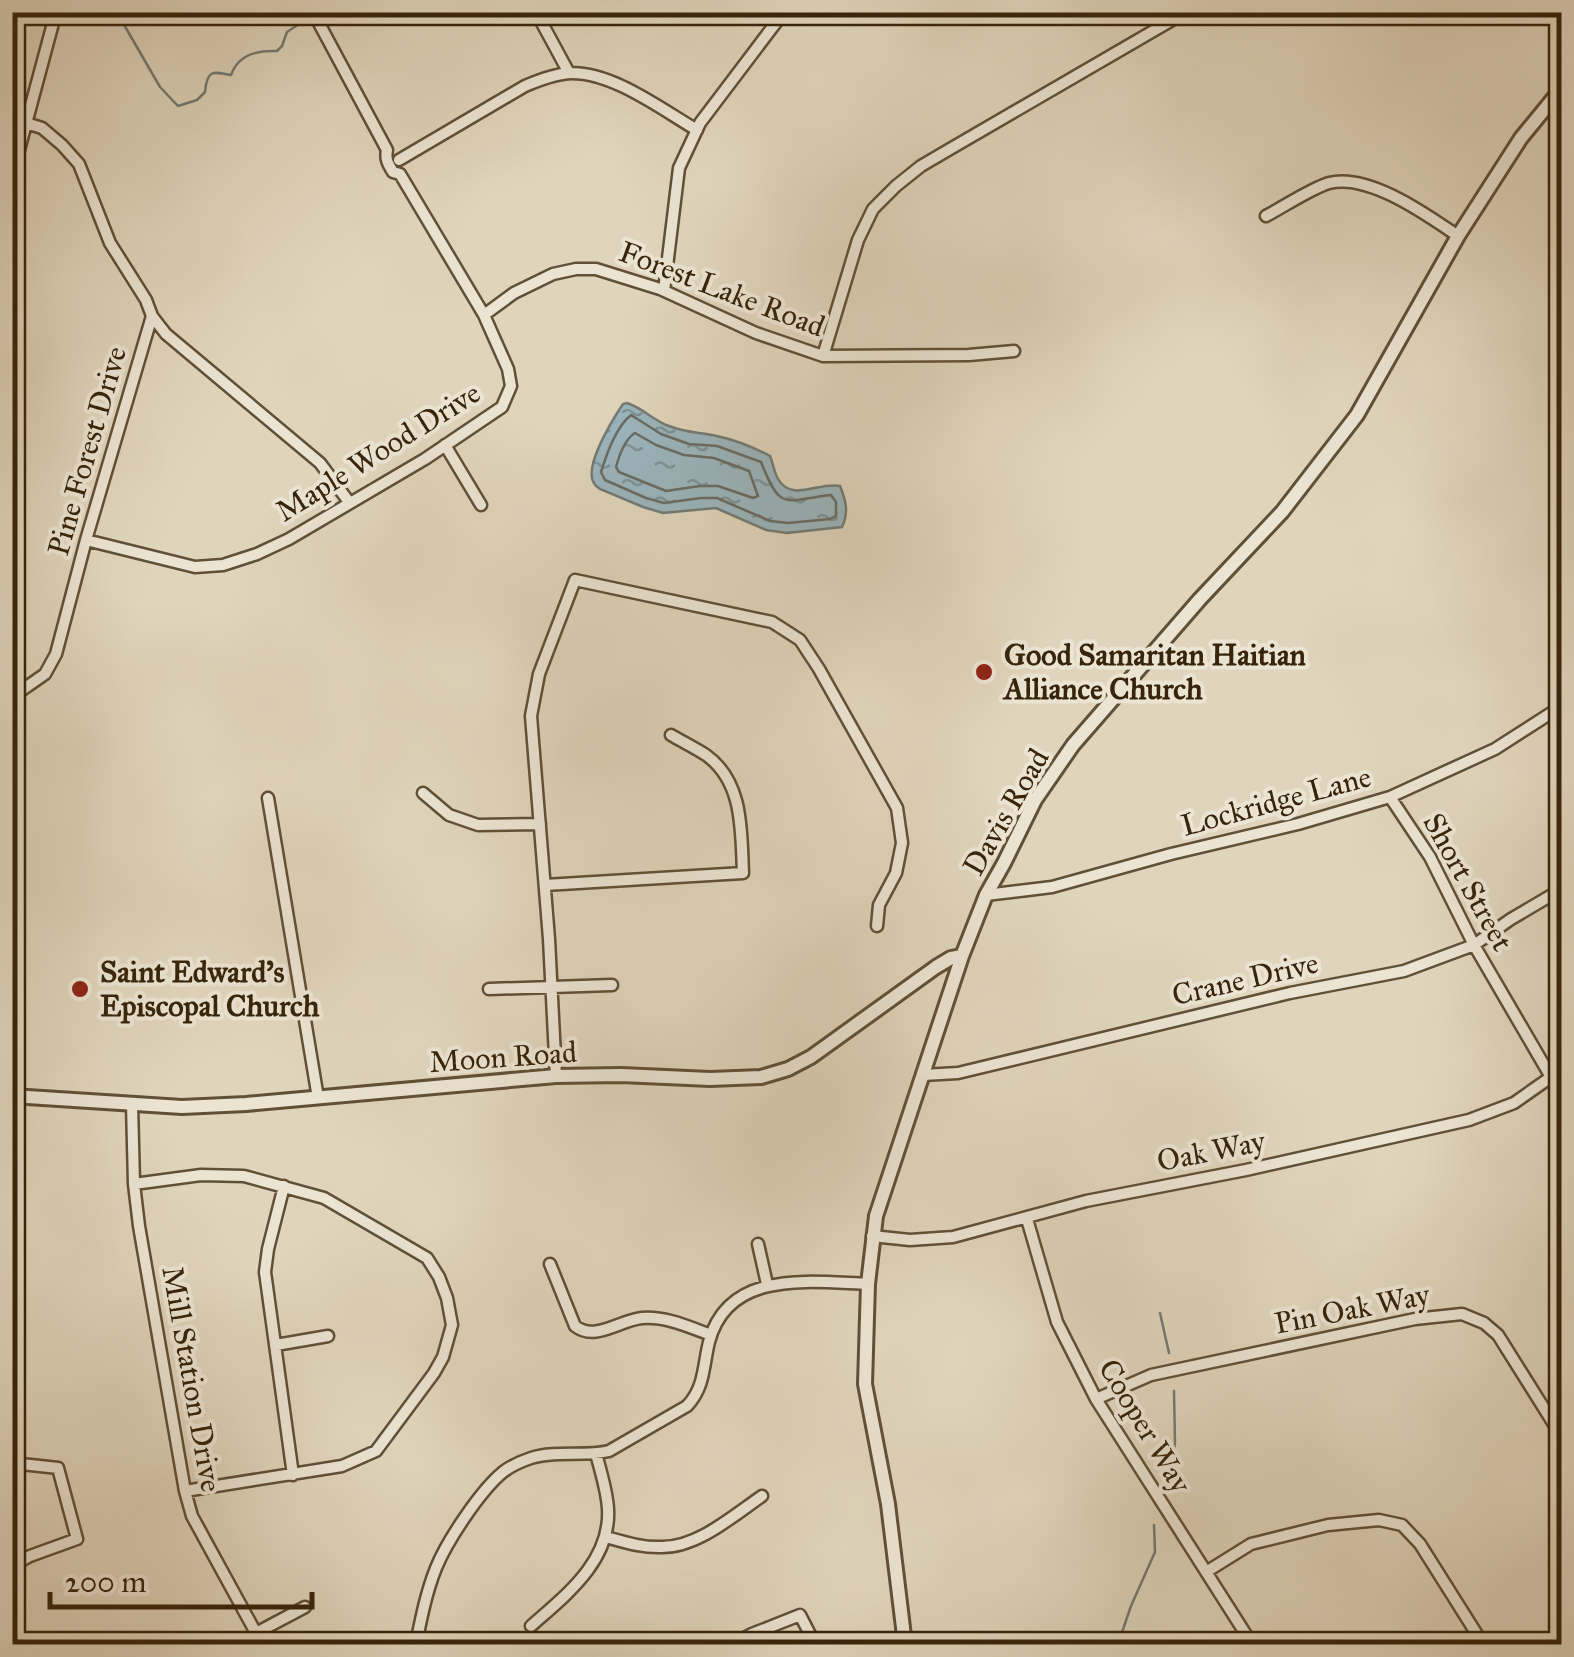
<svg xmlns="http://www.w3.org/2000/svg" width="1574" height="1657" font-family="'IM FELL Great Primer',serif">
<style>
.water{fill:url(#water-ripples);stroke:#727b75;stroke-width:2.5}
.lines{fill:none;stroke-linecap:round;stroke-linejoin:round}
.shore{stroke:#686c64;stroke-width:2.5}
.stream{stroke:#727b75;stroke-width:2.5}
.minor-casing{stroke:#615036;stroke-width:15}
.tertiary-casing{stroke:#615036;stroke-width:18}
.minor{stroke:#ebe4d3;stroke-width:10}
.tertiary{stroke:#ebe4d3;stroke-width:12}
.poi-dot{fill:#8f2418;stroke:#ebe4d3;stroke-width:4}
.labels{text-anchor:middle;stroke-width:8;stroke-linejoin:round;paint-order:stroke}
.street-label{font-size:30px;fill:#37240a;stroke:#ebe4d3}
.poi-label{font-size:30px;font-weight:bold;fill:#37240a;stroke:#ebe4d3;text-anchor:start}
</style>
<defs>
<pattern id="water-ripples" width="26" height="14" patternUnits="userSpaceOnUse" patternTransform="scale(2.5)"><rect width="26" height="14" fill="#9ab5bd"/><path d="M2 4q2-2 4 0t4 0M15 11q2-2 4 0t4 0" fill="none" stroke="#7e9398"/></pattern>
</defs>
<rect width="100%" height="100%" fill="#e0d5bc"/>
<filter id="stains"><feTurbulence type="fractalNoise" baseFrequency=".002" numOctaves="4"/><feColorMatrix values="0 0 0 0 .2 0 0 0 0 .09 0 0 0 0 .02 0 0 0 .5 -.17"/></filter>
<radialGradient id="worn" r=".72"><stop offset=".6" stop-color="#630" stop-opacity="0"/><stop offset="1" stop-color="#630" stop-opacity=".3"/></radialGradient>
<path class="water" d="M 627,403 C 643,408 654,421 669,426 C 687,433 699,432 717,436 C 735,440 753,447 770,456 C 773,463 774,472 778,479 C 792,503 820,481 840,486 C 846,501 849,512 842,527 L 787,533 L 766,530 L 716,508 L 663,513 L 643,507 L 600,489 C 598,487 595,486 594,483 C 583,467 613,419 623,404 Z"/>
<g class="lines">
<path class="shore" d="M 631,415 L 661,434 L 689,444 L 717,446 L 761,462 C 781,513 784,500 831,495 L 836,502 L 836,516 L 830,519 L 788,523 L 770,521 L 717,498 L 701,498 L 664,503 L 646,498 L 605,480 L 601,472 C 607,453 616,427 631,415 Z
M 635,433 L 656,445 L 684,455 L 714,458 L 749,471 L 758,496 L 753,498 L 718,486 L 700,486 L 666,491 L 619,472 L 616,467 C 619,456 625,439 635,433 Z"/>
<path class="stream" d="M 122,12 L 123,23 L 160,87 L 178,106 L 197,100 L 205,92 C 207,70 212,71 231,75 C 238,55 257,50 277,51 L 282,46 L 287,32 L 305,20
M 1160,1313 L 1169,1353
M 1169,1481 L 1175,1443 L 1174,1391
M 1118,1644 L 1131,1606 L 1155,1552 L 1154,1525"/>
<defs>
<path id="minor" d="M 536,12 L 569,73
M 26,123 L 42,128 L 62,145 L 79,164 L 110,243 L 146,300 L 152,316 L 166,334 L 320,463 L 349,502
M 399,160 L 525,86 C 539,80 554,74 570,73 C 613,72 661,109 697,130
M 12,176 L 56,12
M 1266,216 C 1283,207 1312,188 1329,183 C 1369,173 1427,215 1458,236
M 664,291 L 679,168 L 700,123 L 784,12
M 484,315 L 514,293 L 553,274 L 576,269 L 596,269 L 660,289 L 756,333 L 823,356 L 969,355 L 1014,351
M 823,356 L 858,240 L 873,209 L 896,186 L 921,166 L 950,149 L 1186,12
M 445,445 L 481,505
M 86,540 L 195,567 L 223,565 L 257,554 L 289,539 L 425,459 L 502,407 L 511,386 L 508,369 L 484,315 L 400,174 L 393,172 C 388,164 385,159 387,150 L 313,12
M 12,697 L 45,674 L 56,654 L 86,540 L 152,316
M 423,793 L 449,815 L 478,825 L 540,824
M 1390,797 L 1430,857 L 1474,945 L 1562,1096
M 268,798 L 318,1098
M 545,885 L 743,873 C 741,832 744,782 706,755 C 695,748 683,742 671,735
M 986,895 L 1052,887 L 1171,854 L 1298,824 L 1390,797 L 1495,749 L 1562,706
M 489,989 L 612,985
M 923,1075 L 958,1073 L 1290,993 L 1404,971 L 1474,945 L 1511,919 L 1562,889
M 556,1076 L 549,939 L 531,716 L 539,674 L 575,580 L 772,622 L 800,640 L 819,669 L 897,808 L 902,843 L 896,873 L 879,905 L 877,926
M 132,1104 L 134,1184 L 139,1226 L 185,1491 L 192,1516 L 262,1644
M 134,1184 L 201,1175 L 244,1176 L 324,1198 L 427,1258 L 439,1277 L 447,1298 L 452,1325 L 443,1357 L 434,1373 L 376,1451 L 342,1466 L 185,1491
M 284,1186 L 268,1249 L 265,1272 L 293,1475
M 1027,1219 L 1057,1322 L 1096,1399 L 1252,1644
M 872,1236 L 910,1240 L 953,1237 L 1086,1201 L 1246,1170 L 1469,1120 L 1514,1103 L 1551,1077
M 758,1244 L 767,1284
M 550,1264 L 575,1326 C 595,1342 620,1320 642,1318 C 666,1316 689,1327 711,1335
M 276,1345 L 328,1336
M 1096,1399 L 1151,1375 L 1415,1319 L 1462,1314 L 1484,1323 L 1498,1335 L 1562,1437
M 12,1463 L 58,1468 L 77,1539 L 30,1556 L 12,1566
M 606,1537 C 624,1542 643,1548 662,1547 C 698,1547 733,1516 762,1496
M 1206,1572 L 1251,1544 L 1328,1525 L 1379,1520 L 1402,1525 L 1420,1544 L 1483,1644
M 531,1626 C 566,1595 611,1561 608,1509 C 607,1491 601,1472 596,1454
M 256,1633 L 305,1607
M 127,1641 L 129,1644
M 416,1644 C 421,1619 426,1593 436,1568 C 447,1541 480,1491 503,1472 C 511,1466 522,1461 531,1458 C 556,1450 585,1457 609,1451 L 687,1406 C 705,1387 703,1366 709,1342 C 728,1269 810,1282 868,1284
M 733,1644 L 752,1634 L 800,1615 L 815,1644"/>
<path id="tertiary" d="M 12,1096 L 182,1107 L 246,1104 L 556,1076 L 621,1075 L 710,1079 L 761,1077 L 788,1069 L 811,1057 L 936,967 L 951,958 L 962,956
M 905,1644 L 888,1504 L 865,1384 L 868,1284 L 876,1216 L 962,956 L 986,895 L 1004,863 L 1035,800 L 1073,745 L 1200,599 L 1282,512 L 1357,415 L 1458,236 L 1521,138 L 1562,88"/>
</defs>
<use href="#minor" class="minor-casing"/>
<use href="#tertiary" class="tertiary-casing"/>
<use href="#minor" class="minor"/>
<use href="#tertiary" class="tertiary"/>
</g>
<g class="poi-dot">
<circle cx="984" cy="672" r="10"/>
<circle cx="80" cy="989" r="10"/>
</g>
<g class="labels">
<g class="street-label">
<text transform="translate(722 289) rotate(21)" y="10">Forest Lake Road</text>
<text transform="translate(87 451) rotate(-74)" y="10">Pine Forest Drive</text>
<text transform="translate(378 452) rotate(-32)" y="10">Maple Wood Drive</text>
<text transform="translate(1276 801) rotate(-15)" y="10">Lockridge Lane</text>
<text transform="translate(1006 812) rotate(-60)" y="10">Davis Road</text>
<text transform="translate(1468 882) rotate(61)" y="10">Short Street</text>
<text transform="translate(1245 979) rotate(-13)" y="10">Crane Drive</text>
<text transform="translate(503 1057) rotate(-4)" y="10">Moon Road</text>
<text transform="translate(1211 1151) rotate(-11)" y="10">Oak Way</text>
<text transform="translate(1352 1309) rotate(-11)" y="10">Pin Oak Way</text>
<text transform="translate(192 1379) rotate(80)" y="10">Mill Station Drive</text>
<text transform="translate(1145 1426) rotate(59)" y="10">Cooper Way</text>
</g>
<g class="poi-label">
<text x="1004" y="665">Good Samaritan Haitian<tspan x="1004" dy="34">Alliance Church</tspan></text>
<text x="100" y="982">Saint Edward's<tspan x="100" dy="34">Episcopal Church</tspan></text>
</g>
</g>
<rect width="1574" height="1657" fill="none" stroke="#e0d5bc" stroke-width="50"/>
<rect x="15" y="15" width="1544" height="1627" fill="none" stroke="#37240a" stroke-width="5"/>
<rect x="25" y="25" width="1524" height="1607" fill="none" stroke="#37240a" stroke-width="2.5"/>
<path d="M50 1592v15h262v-15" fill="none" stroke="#37240a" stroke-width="5"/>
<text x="65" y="1592" font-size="30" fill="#37240a" stroke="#ebe4d3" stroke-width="8" paint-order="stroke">200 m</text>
<rect width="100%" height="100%" filter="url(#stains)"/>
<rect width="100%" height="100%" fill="url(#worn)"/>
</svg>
